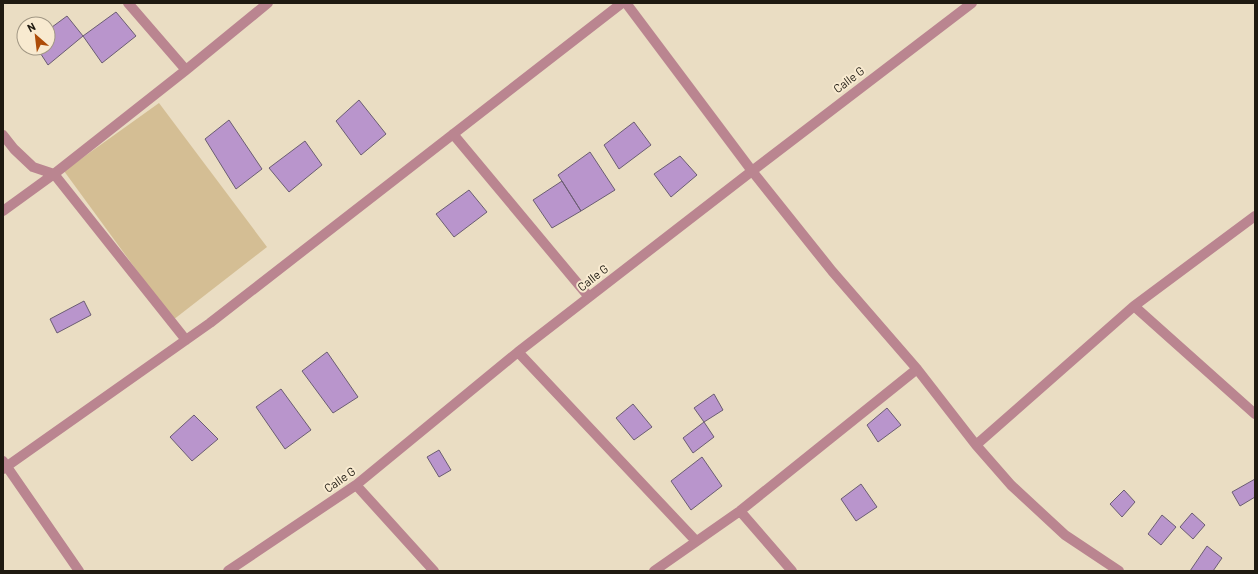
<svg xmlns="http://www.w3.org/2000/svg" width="1258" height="574" font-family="Barlow,sans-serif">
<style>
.green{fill:#d4be94}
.building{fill:#b995cc;stroke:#6b5d72}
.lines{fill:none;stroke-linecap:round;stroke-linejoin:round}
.street{stroke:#ba8590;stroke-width:10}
.labels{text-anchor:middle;stroke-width:4;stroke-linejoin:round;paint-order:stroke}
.street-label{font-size:12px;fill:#1f1a11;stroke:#f8ead0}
</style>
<rect width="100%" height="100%" fill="#eaddc3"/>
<path class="green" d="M 159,103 L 267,247 L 173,320 L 64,171 Z"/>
<path class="building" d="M 116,12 L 136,36 L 102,63 L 83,36 Z
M 67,16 L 83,36 L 48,65 L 37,48 L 48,48 L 48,30 Z
M 359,100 L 386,134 L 361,155 L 336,121 Z
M 229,120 L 262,169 L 236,189 L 205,139 Z
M 634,122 L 651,145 L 619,169 L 604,145 Z
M 305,141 L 322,165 L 289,192 L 269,168 Z
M 590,152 L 615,190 L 581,211 L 558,175 Z
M 680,156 L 697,175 L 671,197 L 654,174 Z
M 562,181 L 581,211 L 552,228 L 533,200 Z
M 469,190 L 487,212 L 454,237 L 436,214 Z
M 84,301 L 91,315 L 57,333 L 50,319 Z
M 327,352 L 358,397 L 333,413 L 302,371 Z
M 281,389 L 311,430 L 285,449 L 256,407 Z
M 714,394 L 723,410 L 704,422 L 694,408 Z
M 633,404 L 652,427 L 634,440 L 616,418 Z
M 887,408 L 901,425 L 878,442 L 867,425 Z
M 194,415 L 218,439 L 192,461 L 170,437 Z
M 704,422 L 714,437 L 693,453 L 683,438 Z
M 439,450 L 451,470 L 439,477 L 427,457 Z
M 702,457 L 722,486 L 691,510 L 671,481 Z
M 1255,479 L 1255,497 L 1240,506 L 1232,492 Z
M 861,484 L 877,507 L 856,521 L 841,499 Z
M 1124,490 L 1135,502 L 1122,517 L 1110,504 Z
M 1192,513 L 1205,525 L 1193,539 L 1180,527 Z
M 1162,515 L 1176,527 L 1161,545 L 1148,534 Z
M 1207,546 L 1222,558 L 1213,571 L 1190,571 Z"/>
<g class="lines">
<path class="street" d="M 128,3 L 186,70
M 626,3 L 752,171 L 832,271 L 917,369 L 976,445 L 1011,485 L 1065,535 L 1119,571
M 453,134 L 589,297
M 3,135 L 14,149 L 33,167 L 54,174 L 186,340
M 3,211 L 54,174 L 186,70 L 268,3
M 1134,306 L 1255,414
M 518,352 L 696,541
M 976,445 L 1134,306 L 1255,216
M 3,461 L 79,571
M 3,469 L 210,323 L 622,3
M 356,485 L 434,571
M 740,511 L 792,571
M 228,571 L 356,485 L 518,352 L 752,171 L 972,3
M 654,571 L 740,511 L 917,369"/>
</g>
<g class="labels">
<g class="street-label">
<text transform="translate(849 80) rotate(-37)" y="4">Calle G</text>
<text transform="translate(593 278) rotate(-38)" y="4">Calle G</text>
<text transform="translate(340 480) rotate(-35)" y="4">Calle G</text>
</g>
</g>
<rect width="1258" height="574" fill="none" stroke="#1f1a11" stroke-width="8"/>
<g transform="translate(36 36) rotate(332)"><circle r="19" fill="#f8ead0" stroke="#a19784"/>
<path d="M0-3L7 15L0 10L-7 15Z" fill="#ad4c08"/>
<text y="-6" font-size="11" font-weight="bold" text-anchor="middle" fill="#1f1a11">N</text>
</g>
</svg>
